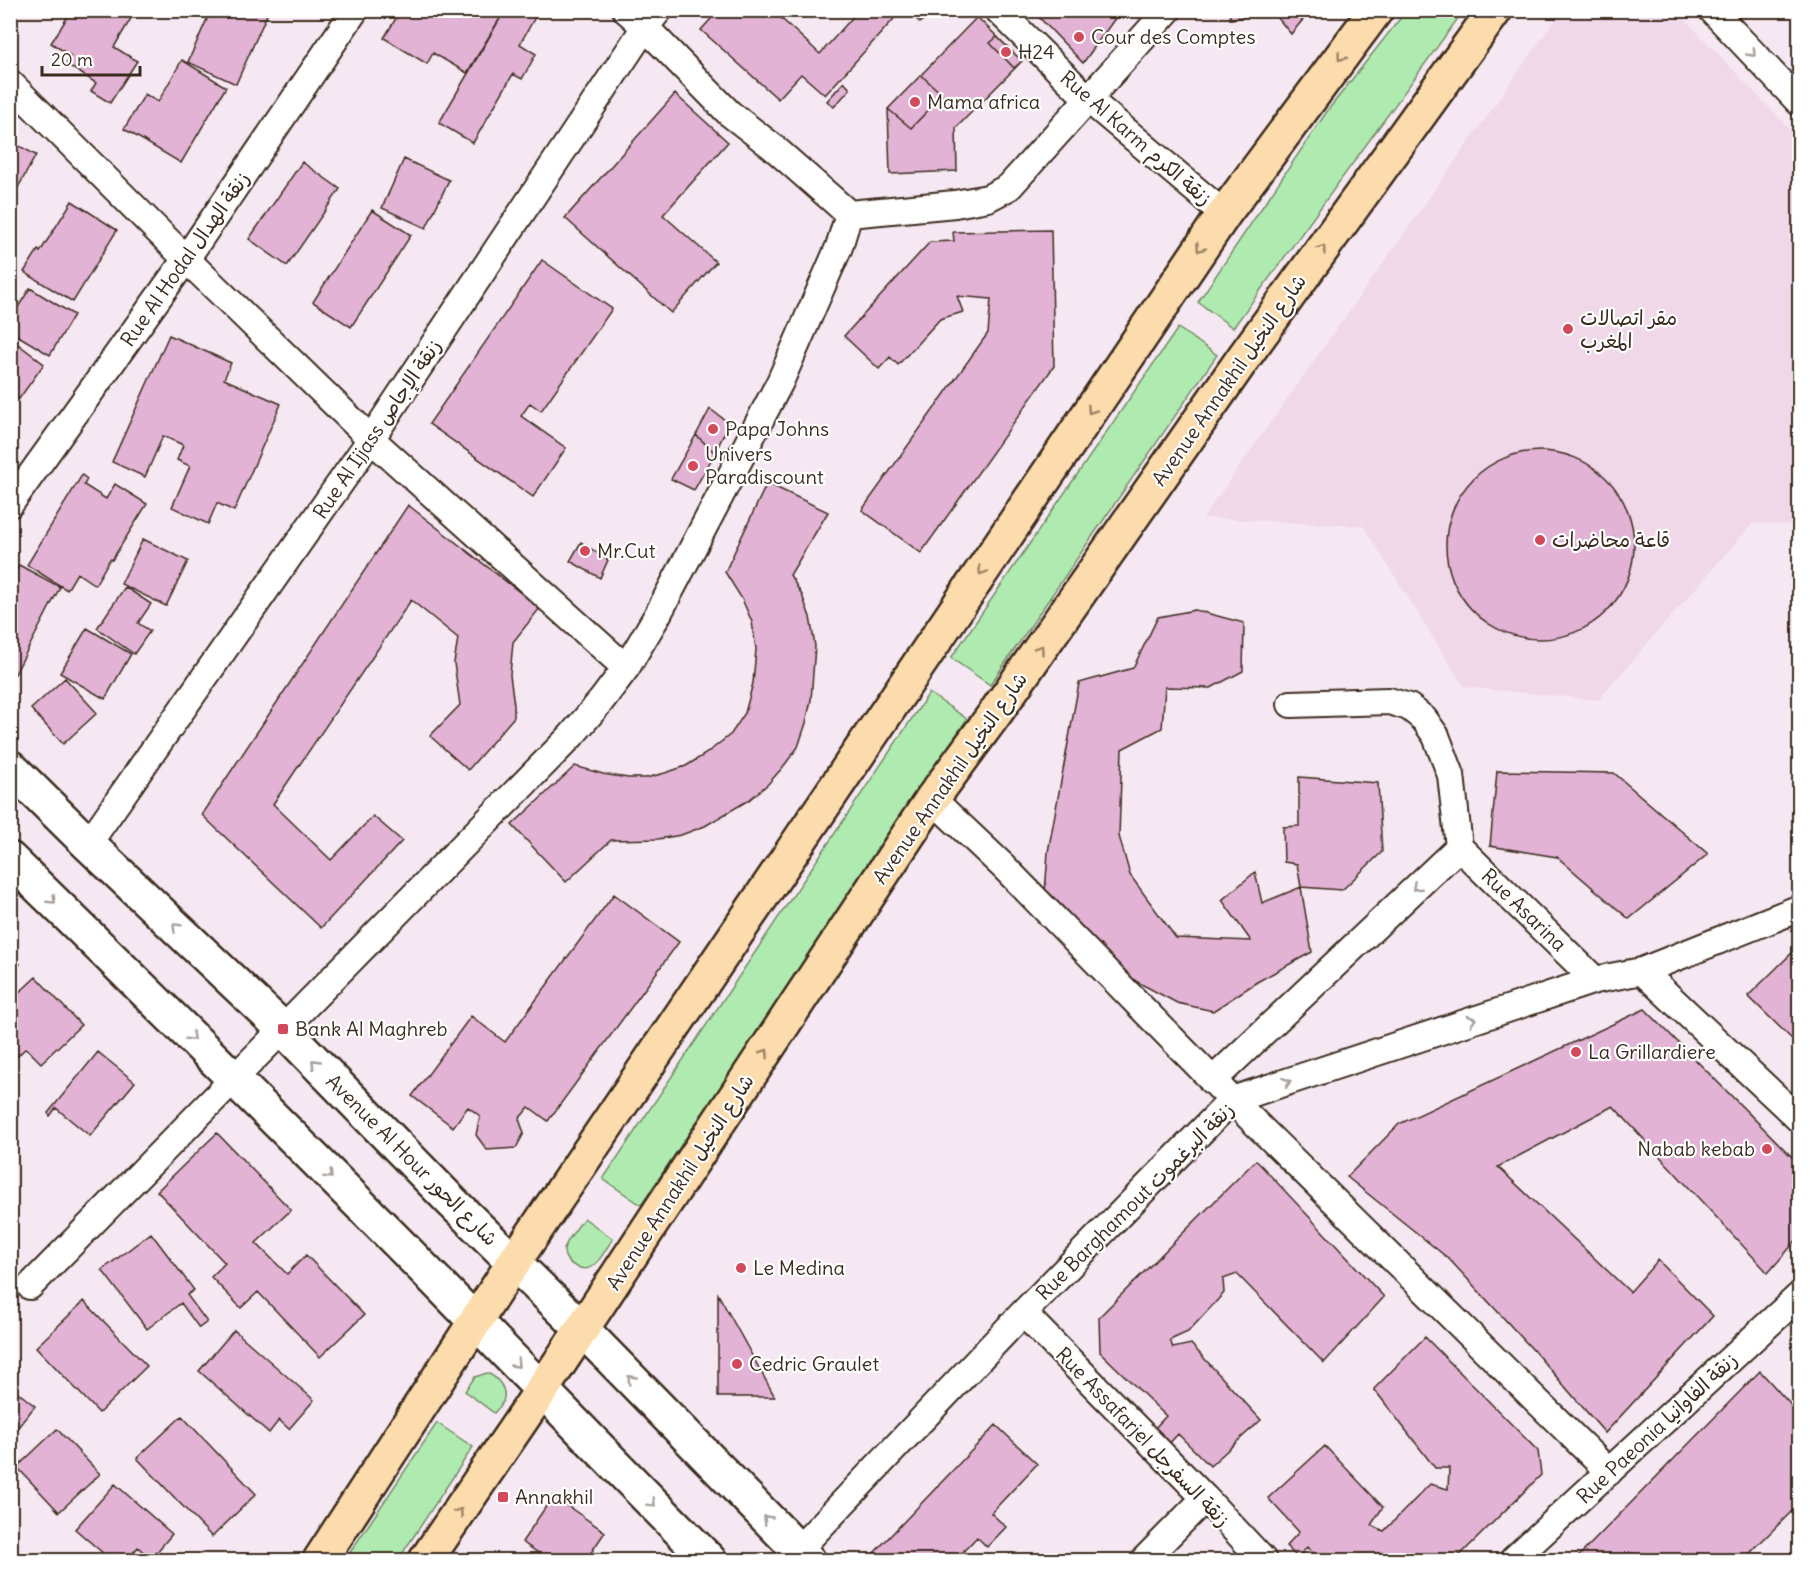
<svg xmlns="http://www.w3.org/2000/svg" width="1810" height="1571" font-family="Delius,'Playpen Sans Arabic',sans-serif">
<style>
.built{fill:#f0d8e9}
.green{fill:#afebb0;stroke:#758a67;stroke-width:1.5}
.building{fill:#e2b3d4;stroke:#3b2a1e;stroke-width:1.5}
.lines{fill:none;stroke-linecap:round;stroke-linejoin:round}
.street-casing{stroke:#3b2a1e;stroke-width:30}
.secondary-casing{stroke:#3b2a1e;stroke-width:38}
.primary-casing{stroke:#3b2a1e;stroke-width:38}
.street{stroke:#fff;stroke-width:26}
.secondary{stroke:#fff;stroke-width:33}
.primary{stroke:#fcdcac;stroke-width:33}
.oneway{stroke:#a79f9a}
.oneway2{stroke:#9c8365}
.poi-dot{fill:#d1495b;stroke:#fff;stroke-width:2}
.labels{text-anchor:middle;stroke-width:4.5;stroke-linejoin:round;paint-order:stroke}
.poi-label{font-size:20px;fill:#3b2a1e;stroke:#fff;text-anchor:start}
.street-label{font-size:20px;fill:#3b2a1e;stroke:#fff}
</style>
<rect width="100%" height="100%" fill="#f6e8f2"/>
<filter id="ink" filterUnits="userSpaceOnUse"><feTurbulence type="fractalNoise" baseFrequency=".0167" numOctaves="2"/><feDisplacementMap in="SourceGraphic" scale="12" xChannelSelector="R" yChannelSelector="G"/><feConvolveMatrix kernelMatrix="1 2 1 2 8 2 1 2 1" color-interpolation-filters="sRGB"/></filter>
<g filter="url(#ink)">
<path class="built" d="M 1572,10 L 1677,11 L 1800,140 L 1799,526 L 1753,523 L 1598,700 L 1464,687 L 1363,526 L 1203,518 L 1559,14 Z"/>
<path class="green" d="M 1406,11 L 1451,11 L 1459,17 L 1233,328 L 1198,302 L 1328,110 Z
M 1178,328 L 1217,355 L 990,685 L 951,658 Z
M 929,693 L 967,719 L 641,1205 L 603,1179 Z
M 584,1218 L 613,1239 C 608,1245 599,1263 593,1266 C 583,1273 564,1264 564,1251 C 564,1242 579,1226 584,1218 Z
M 487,1373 C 497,1377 508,1389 503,1401 C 501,1405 497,1410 494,1413 L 465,1391 L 475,1377 Z
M 437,1423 L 473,1447 L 398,1560 L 345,1560 Z"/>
<path class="building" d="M 72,10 L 136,10 L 114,47 L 137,61 L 110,103 L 91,91 L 96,83 L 66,64 L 71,56 L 51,43 Z
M 211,10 L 269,10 L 236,84 L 188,62 Z
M 401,10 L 505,10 L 467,73 L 433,53 L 427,64 L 384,38 Z
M 505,10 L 539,10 L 520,44 L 536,54 L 522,79 L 513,74 L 473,143 L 439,123 Z
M 719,10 L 772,10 L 820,54 L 859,10 L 902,10 L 825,95 L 801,74 L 778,99 L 701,30 Z
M 916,10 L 933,10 L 920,23 L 912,14 Z
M 1032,10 L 1121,10 L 1083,63 Z
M 1230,10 L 1311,10 L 1291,34 L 1273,12 L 1230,19 Z
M 977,17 L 1022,61 L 956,128 L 957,171 L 890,174 L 888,109 Z
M 997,37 L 1022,61 L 1014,68 L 990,43 Z
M 182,60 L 226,87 L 181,163 L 124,129 L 145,94 L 158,102 Z
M 921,75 L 943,95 L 911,128 L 888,109 Z
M 844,82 L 850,89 L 834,107 L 827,101 Z
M 675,94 L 728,142 L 663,215 L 716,262 L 671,313 L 565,218 Z
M 10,141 L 36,155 L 10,202 Z
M 404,159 L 449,180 L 426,228 L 382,208 Z
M 302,162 L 340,189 L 287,266 L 249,239 Z
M 72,201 L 117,230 L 73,302 L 24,272 L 38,250 L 40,252 Z
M 372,210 L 411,235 L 351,327 L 313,302 Z
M 1051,230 L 1054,366 L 921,553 L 862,510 L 988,333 L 991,299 L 957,296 L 963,312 L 940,319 L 898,365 L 890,357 L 879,369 L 844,336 L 930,242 L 954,241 L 953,232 Z
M 542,260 L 612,309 L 541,411 L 530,403 L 521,416 L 566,448 L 533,497 L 429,424 Z
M 30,288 L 74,315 L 50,355 L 10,331 L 10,320 Z
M 169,335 L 231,363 L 224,379 L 281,404 L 234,511 L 217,503 L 208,524 L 172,507 L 190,466 L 177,460 L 183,445 L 163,436 L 145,477 L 112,462 Z
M 10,338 L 44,364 L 19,399 L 10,393 Z
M 710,409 L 729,423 L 715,453 L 696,435 Z
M 696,435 L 715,453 L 694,490 L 671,479 Z
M1446 545a94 94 0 1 1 188 0a94 94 0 1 1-188 0Z
M 82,475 L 87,479 L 84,485 L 106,499 L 115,484 L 147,504 L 112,560 L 110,559 L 95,585 L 77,573 L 67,590 L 27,565 Z
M 767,483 L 828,512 L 790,575 L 802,595 L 810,617 L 815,646 L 811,700 L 806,723 L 798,747 L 783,767 L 768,784 L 749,800 L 705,826 L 681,835 L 658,839 L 611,840 L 566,882 L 512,825 L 575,766 L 603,774 L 628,778 L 646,778 L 665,773 L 686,766 L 707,753 L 731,734 L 745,713 L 753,683 L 756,649 L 752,622 L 742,599 L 725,572 Z
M 408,505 L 540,608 L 513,642 L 510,675 L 514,705 L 514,717 L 468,770 L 430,736 L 460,705 L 454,663 L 458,638 L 411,600 L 273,804 L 331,860 L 373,816 L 402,841 L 321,928 L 202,815 Z
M 143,539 L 188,561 L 166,606 L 121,584 Z
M 581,542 L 608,560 L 600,578 L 570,561 Z
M 19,565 L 60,587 L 15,674 L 10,671 L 10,581 Z
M 125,587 L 151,604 L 138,623 L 150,631 L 134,654 L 97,628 Z
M 1195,610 L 1244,623 L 1243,671 L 1211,688 L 1165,687 L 1162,728 L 1122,749 L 1119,836 L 1130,875 L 1176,938 L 1251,941 L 1222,900 L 1255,872 L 1262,903 L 1301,887 L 1312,952 L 1257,982 L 1213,1011 L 1177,1003 L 1126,976 L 1045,893 L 1048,852 L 1079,683 L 1133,668 L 1158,617 Z
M 87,628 L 131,654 L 105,699 L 60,673 Z
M 65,678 L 97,713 L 63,744 L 31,709 Z
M 1497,771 L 1614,773 L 1708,854 L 1629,919 L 1557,857 L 1490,846 Z
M 1299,777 L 1378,783 L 1382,852 L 1342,890 L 1301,887 L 1297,864 L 1284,862 L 1283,827 L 1299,826 Z
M 614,894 L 679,942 L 548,1121 L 529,1107 L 519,1119 L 524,1133 L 516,1148 L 487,1150 L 476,1135 L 480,1116 L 468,1107 L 453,1127 L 412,1096 L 471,1016 L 505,1042 Z
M 1799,946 L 1800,946 L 1800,1047 L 1748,996 Z
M 10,955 L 20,964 L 10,974 Z
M 36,977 L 81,1025 L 41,1063 L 26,1048 L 13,1060 L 10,1058 L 10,1001 Z
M 1645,1009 L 1800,1165 L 1800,1236 L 1768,1273 L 1613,1106 L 1498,1167 L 1630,1292 L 1658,1260 L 1713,1316 L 1605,1433 L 1534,1351 L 1449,1259 L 1347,1177 L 1399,1124 Z
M 98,1052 L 135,1082 L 90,1136 L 56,1108 L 50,1116 L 48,1113 Z
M 217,1133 L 291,1210 L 256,1243 L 287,1274 L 306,1255 L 364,1315 L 320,1357 L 258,1292 L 241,1308 L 211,1277 L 225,1263 L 157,1191 Z
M 1256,1160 L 1384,1297 L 1324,1363 L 1237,1274 L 1223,1279 L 1224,1293 L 1188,1332 L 1170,1340 L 1173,1348 L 1191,1344 L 1261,1420 L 1210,1466 L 1178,1434 L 1165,1448 L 1153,1430 L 1166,1416 L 1100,1352 L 1099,1317 Z
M 151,1233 L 194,1290 L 187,1295 L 207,1322 L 199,1328 L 181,1303 L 147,1329 L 102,1270 Z
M 718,1294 L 775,1397 L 718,1397 Z
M 84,1301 L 147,1366 L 99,1413 L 36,1347 Z
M 234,1330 L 314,1400 L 289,1429 L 279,1420 L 269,1433 L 199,1371 Z
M 1425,1337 L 1538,1451 L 1541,1475 L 1455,1560 L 1320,1560 L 1307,1547 L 1298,1558 L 1286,1546 L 1299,1532 L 1268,1498 L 1325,1446 L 1383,1507 L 1371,1525 L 1384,1531 L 1430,1484 L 1448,1489 L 1449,1468 L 1435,1468 L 1374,1389 Z
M 1760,1371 L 1800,1415 L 1800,1503 L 1743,1560 L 1575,1560 Z
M 10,1386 L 35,1406 L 10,1437 Z
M 182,1416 L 256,1494 L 212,1537 L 137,1458 Z
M 996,1425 L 1037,1464 L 991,1513 L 1006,1527 L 987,1547 L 977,1537 L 955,1560 L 882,1560 L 874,1553 Z
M 57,1429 L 100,1474 L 59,1512 L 17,1467 Z
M 115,1484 L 172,1534 L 151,1559 L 138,1547 L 127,1560 L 111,1560 L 75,1529 Z
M 553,1496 L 605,1532 L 586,1560 L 549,1560 L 522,1542 Z"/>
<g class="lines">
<defs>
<path id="street" d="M 626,10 L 645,27 L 729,113 L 773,147 L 849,214
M 998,10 L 1088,99 L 1224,214
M 1712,10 L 1800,103
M 10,83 L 186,259 L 371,439 L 626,668
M 10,504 L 186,259 L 355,10
M 1291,704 L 1389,701 L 1409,707 L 1424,719 L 1436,736 L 1451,775 L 1459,847 L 1595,980 L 1642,971 L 1800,908
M 932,799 L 1004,867 L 1232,1100 L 1609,1472
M 88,844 L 371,439 L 645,27 L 659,10
M 1642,971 L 1800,1120
M 1212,1081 L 1459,847
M 30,1286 L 571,736 L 601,701 L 626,668 L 657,616 L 780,382 L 839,247 L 849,214 L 955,204 L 988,198 L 1009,187 L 1168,10
M 1023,1313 L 1205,1498 L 1263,1560
M 798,1550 L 1023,1313 L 1232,1100 L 1595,980
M 1144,1560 L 1205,1498
M 1513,1560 L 1800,1295"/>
<path id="secondary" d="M 10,767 L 88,844 L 283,1029 L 452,1202 L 582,1329 L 808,1560
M 10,859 C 167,1012 323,1165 476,1322 C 554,1402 631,1482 709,1560"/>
<path id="primary" d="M 320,1560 L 514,1262 L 1224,214 L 1376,10
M 426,1560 L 541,1391 L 932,799 L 996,712 L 1244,357 L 1495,10"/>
</defs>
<use href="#street" class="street-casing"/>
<use href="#secondary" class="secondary-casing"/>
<use href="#primary" class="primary-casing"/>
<use href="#street" class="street"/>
<use href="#secondary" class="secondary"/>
<use href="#primary" class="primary"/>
</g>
<defs><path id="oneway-chevron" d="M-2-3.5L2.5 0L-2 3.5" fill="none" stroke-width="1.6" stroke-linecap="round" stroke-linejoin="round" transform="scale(1.5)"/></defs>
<g class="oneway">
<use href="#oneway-chevron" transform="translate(1752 53) rotate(46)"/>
<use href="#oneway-chevron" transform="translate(1416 887) rotate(137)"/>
<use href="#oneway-chevron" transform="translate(52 900) rotate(44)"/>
<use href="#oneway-chevron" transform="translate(176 927) rotate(-136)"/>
<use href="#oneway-chevron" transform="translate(1472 1020) rotate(-18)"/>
<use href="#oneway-chevron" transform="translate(191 1037) rotate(44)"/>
<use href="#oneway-chevron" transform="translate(315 1063) rotate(-134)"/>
<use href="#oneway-chevron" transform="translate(1287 1082) rotate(-19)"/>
<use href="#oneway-chevron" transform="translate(329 1175) rotate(45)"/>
<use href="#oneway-chevron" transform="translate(516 1364) rotate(46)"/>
<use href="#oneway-chevron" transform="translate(631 1379) rotate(-134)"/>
<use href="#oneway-chevron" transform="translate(652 1503) rotate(45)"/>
<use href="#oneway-chevron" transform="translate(767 1519) rotate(-134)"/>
</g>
<g class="oneway2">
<use href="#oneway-chevron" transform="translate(1341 57) rotate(127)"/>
<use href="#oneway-chevron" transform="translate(1200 248) rotate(124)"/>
<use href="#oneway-chevron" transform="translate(1322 249) rotate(-54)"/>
<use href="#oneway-chevron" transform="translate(1091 410) rotate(124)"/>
<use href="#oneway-chevron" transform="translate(982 571) rotate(124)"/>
<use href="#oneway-chevron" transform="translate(1040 649) rotate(-55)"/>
<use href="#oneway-chevron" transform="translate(765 1053) rotate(-57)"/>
<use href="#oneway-chevron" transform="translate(459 1512) rotate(-56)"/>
</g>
</g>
<g class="poi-dot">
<circle cx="1079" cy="37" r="6"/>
<circle cx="1006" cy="52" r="6"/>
<circle cx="915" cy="102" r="6"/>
<circle cx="1568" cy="329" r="6"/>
<circle cx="713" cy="429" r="6"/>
<circle cx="693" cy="466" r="6"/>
<circle cx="1540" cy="540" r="6"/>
<circle cx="585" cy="551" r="6"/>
<rect x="277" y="1023" width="12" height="12" rx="3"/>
<circle cx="1576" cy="1052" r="6"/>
<circle cx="1767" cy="1149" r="6"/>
<circle cx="741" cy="1268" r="6"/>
<circle cx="737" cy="1364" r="6"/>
<rect x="497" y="1491" width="12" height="12" rx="3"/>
</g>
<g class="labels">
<g class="poi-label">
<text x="1091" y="44">Cour des Comptes</text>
<text x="1018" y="59">H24</text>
<text x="927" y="109">Mama africa</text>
<text x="1580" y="325">مقر اتصالات<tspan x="1580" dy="23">المغرب</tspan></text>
<text x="725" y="436">Papa Johns</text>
<text x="705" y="461">Univers<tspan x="705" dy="23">Paradiscount</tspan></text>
<text x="1552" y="547">قاعة محاضرات</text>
<text x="597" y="558">Mr.Cut</text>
<text x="295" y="1036">Bank Al Maghreb</text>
<text x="1588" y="1059">La Grillardiere</text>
<text x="1755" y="1156" text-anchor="end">Nabab kebab</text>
<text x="753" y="1275">Le Medina</text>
<text x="749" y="1371">Cedric Graulet</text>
<text x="515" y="1504">Annakhil</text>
</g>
<g class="street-label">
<text transform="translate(1136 138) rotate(41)" y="7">Rue Al Karm زنقة الكرم</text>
<text transform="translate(185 259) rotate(-55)" y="7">Rue Al Hodal زنقة الهدال</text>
<text transform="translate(1229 380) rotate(-55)" y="7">Avenue Annakhil شارع النخيل</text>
<text transform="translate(377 429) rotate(-56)" y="7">Rue Al Ijjass زنقة الإجاص</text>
<text transform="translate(950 778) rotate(-55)" y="7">Avenue Annakhil شارع النخيل</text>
<text transform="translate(1524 910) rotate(44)" y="7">Rue Asarina</text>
<text transform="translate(412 1160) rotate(45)" y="7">Avenue Al Hour شارع الحور</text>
<text transform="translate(680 1182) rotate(-57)" y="7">Avenue Annakhil شارع النخيل</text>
<text transform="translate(1135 1201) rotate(-45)" y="7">Rue Barghamout زنقة البرغموت</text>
<text transform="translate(1657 1428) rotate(-43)" y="7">Rue Paeonia زنقة الفاوانيا</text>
<text transform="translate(1143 1437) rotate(46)" y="7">Rue Assafarjel زنقة السفرجل</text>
</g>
</g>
<rect width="1810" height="1571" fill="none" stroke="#fff" stroke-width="36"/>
<rect x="18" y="18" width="1774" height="1535" fill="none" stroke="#3b2a1e" stroke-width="2" filter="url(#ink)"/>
<path d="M42 66v9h98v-9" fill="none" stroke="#3b2a1e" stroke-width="3"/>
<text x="51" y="66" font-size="18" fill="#3b2a1e" stroke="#ffffff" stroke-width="4.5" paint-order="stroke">20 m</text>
</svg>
